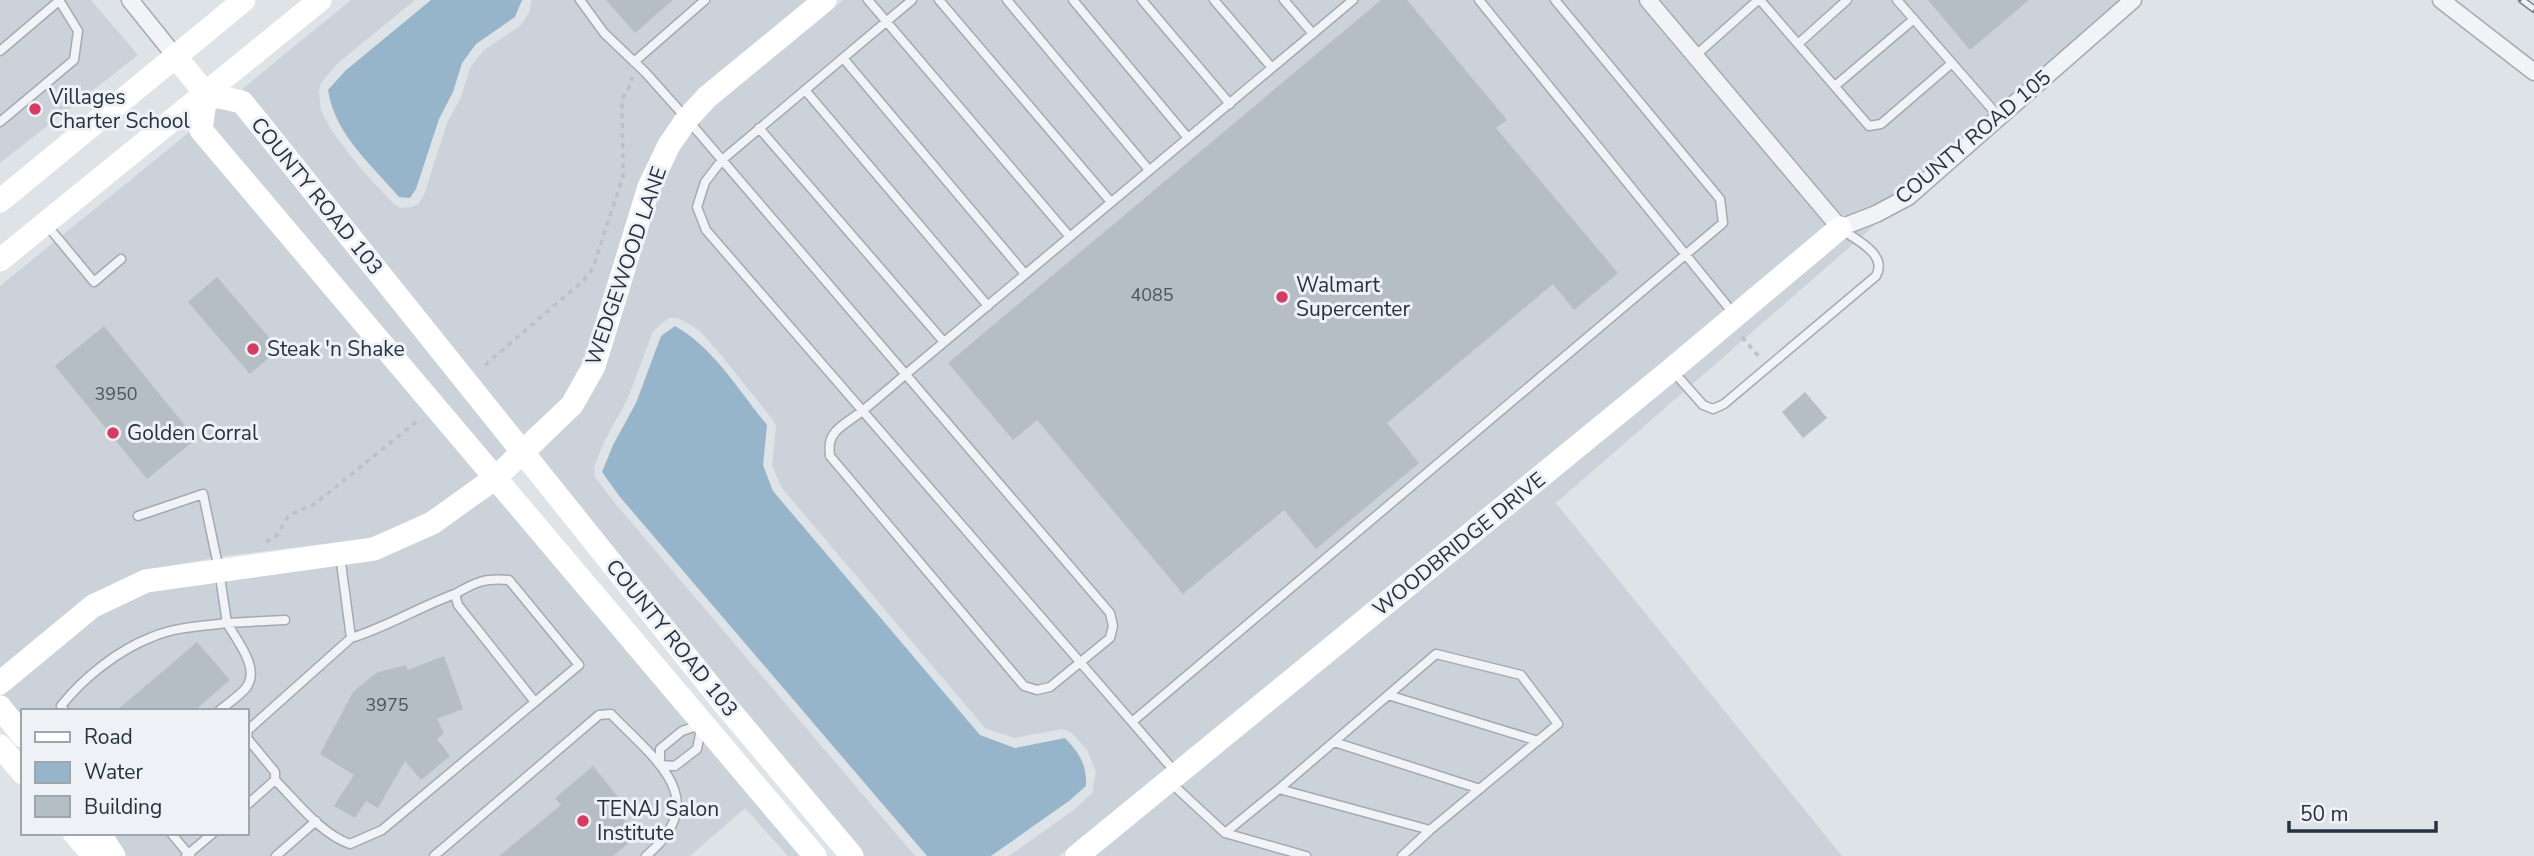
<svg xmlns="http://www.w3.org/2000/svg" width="2534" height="856" font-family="'Nunito Sans',sans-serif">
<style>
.built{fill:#ccd2da}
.water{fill:#97b5ca}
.building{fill:#b5bdc5}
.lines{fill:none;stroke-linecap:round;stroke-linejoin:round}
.lane-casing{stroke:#a3aab2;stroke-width:11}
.street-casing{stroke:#a3aab2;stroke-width:19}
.path{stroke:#bcc1c7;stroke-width:3.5;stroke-dasharray:5 5;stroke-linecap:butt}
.lane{stroke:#f1f3f7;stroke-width:8}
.street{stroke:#f1f3f7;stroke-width:16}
.secondary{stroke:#fff;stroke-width:23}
.rail-casing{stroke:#778493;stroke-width:8}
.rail{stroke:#eef2f6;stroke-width:5;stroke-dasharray:16;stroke-linecap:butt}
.poi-dot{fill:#d43d61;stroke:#eef2f6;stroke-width:2.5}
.labels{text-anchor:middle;stroke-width:6;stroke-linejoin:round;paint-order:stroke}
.number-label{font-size:18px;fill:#4a5561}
.poi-label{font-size:21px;fill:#273240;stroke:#eef2f6;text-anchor:start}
.street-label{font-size:21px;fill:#273240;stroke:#eef2f6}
</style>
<rect width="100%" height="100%" fill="#dee3e8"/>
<path class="built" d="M 0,0 L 91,0 L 138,55 L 0,163 Z
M 351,0 L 415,0 L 337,64 L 321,83 L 319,90 L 321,111 L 332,131 L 360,168 L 393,203 L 400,208 L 411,207 L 418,204 L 424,195 L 447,123 L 461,97 L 470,68 L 483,51 L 521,25 L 530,11 L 531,0 L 807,0 L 684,104 L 673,118 L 584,360 L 563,398 L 523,437 L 241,90 Z
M 843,0 L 2133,0 L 1556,503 L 1842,856 L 1095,856 L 1672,384 L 1854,231 L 1840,214 L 1665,360 L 1059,856 L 1009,856 L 1075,809 L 1092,793 L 1096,772 L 1087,750 L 1071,732 L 1062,729 L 1015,738 L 985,728 L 781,487 L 772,465 L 776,427 L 773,420 L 717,350 L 699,330 L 678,318 L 669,318 L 653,331 L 628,398 L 605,440 L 594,467 L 595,477 L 614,502 L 915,856 L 865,856 L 733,699 L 538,455 L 579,413 L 603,372 L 659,192 L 678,152 L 696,126 L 715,106 Z
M 219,107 L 237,111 L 509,451 L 495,463 L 212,128 L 215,111 Z
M 192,130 L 479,475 L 426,514 L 370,538 L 225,556 L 140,571 L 86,597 L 0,668 L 0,286 Z
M 493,493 L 801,856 L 788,856 L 745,808 L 690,856 L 125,856 L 111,833 L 247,833 L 247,711 L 23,711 L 23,720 L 3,695 L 99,616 L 150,591 L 379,559 L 439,533 Z"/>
<path class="water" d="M 431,0 L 522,0 L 515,17 L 476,44 L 462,63 L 453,92 L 439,119 L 416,189 L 410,198 L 399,197 C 371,164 335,135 328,90 L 345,71 Z
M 675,326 C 714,348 739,391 767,425 L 763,465 L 773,491 L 980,735 L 1015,748 L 1065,738 C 1079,753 1087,764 1086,786 L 1069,801 L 991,856 L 927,856 L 620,497 L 602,472 L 613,445 L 636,403 L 661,336 Z"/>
<path class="building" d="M 606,0 L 673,0 L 635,33 Z
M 1381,0 L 1407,0 L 1507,120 L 1496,128 L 1618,273 L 1574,310 L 1553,284 L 1387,423 L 1419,463 L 1316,549 L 1284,510 L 1183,594 L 1037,420 L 1013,440 L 948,363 Z
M 1928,0 L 2029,0 L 1970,50 Z
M 217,277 L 279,349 L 250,374 L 188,302 Z
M 104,326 L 196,439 L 147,479 L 55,366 Z
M 1805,392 L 1827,418 L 1803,438 L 1782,412 Z
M 197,642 L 230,680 L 194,711 L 116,711 Z
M 444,656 L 463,709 L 437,719 L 444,733 L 437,739 L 450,756 L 421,780 L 405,761 L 378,808 L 366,801 L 355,818 L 334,806 L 354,775 L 320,754 L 353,692 L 376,673 L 406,665 L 408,670 Z
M 593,766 L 618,797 L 610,803 L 637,836 L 613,856 L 499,856 L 561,805 L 555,798 Z"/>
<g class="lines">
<defs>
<path id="lane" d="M 580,0 L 604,33 L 645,72 L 687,119 L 1110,613 L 1113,626 L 1110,638 L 1050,687 L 1037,690 L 1024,686 L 830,456 C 829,446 829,439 836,431 C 843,424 853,418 861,412 C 876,400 891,387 906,374 C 1054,249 1204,125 1353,0
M 868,0 L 1070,237
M 912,0 L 722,160 L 705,182 L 697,207 L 706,230 L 1132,722 L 1723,223 L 1720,199 L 1555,0
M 939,0 L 1111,202
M 1007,0 L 1149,170
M 1073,0 L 1188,138
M 1142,0 L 1230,104
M 1214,0 L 1272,68
M 1284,0 L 1313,34
M 1479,0 L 1733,313
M 1760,0 L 1869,126 L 1881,124 L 1952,63
M 1897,0 L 1999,117
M 1798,44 L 1847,0
M 0,51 L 60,0
M 1695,56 L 1758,0
M 843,58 L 1025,274
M 634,62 L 705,0
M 1835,86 L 1914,19
M 805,90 L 988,306
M 0,122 L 74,60 L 78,31 L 59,0
M 759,128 L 944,342
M 46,224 L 94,282 L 121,259
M 1672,370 L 1703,405 L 1713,409 L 1724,404 L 1876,276 C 1888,255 1857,240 1842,230
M 455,594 C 476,582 484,578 509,580 L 579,665 L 535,702
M 1388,695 L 1538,741
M 65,711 L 61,706 C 83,678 118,650 152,637 C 175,627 203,626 227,623 L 219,570 L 203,494 L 138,516
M 219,711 C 227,704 238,697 245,689 C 262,670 237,641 227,623 L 285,620
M 1132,722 L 1176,773
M 1334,742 L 1480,789
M 660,765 L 675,766 L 697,749 L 701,729
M 660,765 L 660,749 L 682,731 L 700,725
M 275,780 C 297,802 321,834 350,844 L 382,830 L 535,702 L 458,605 L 455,594 C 419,607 387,627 351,638
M 1170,782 L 1225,833 L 1306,856
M 1279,789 L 1436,654 L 1521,675 L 1558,724 L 1430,830
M 247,805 L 275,780 L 275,772 L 247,738 L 248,730 L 351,638 L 340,555
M 171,833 L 190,856
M 1225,833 L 1279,789 L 1430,830 L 1402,856
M 186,856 L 213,833
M 276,856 L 316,821
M 434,856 L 599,715 L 611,714 C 655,760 714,799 646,856"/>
<path id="street" d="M 130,0 L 175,56
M 1648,0 L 1840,228 L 1876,214 L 1908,197 L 2133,0
M 2441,0 L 2534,72"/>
</defs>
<use href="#lane" class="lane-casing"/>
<use href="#street" class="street-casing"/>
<path class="path" d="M 1742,337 L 1760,358
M 485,365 L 584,280 L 593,268 L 623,176 L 622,99 L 631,84 L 632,77
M 266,542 L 277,535 L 289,515 L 315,504 L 417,421"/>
<use href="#lane" class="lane"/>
<use href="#street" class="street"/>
<path class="secondary" d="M 175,56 L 206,94
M 206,94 L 242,102 L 726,706 L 852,856
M 206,94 L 201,130 L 815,856
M 0,201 L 244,0
M 0,260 L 320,0
M 0,683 L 93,606 L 146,581 L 374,549 L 432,523 L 494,479 L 572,405 L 594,366 L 649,187 L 669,145 L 687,119 L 707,97 L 825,0
M 0,707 L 23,736
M 0,746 L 23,773
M 74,833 L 94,856
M 99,833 L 114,856
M 1077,856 L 1672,369 L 1840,228"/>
<defs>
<path id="rail" d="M 2522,0 L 2534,9"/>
</defs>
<use href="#rail" class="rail-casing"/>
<use href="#rail" class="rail"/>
</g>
<g class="poi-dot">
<circle cx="35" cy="109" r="7"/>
<circle cx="1282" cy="297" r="7"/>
<circle cx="253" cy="349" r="7"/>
<circle cx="113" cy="433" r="7"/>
<circle cx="583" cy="821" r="7"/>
</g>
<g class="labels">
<g class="number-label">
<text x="1152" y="301">4085</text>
<text x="116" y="400">3950</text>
<text x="387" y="711">3975</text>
</g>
<g class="poi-label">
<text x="49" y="104">Villages<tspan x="49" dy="24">Charter School</tspan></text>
<text x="1296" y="292">Walmart<tspan x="1296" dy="24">Supercenter</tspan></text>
<text x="267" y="356">Steak 'n Shake</text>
<text x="127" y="440">Golden Corral</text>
<text x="597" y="816">TENAJ Salon<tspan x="597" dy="24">Institute</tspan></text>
</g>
<g class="street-label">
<text transform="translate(1973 137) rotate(-40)" y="7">COUNTY ROAD 105</text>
<text transform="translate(317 196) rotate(51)" y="7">COUNTY ROAD 103</text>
<text transform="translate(626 266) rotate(-71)" y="7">WEDGEWOOD LANE</text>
<text transform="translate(1459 544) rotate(-39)" y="7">WOODBRIDGE DRIVE</text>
<text transform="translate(672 638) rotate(51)" y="7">COUNTY ROAD 103</text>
</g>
</g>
<rect x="21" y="709" width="228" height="126" fill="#eef2f6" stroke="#9ea5ad" stroke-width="2"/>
<rect x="35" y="732" width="35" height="10" fill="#ffffff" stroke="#9ea5ad" stroke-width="2"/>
<text x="84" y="744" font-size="21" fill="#273240">Road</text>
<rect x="35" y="762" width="35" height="21" fill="#97b5ca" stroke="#9ea5ad" stroke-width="2"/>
<text x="84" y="779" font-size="21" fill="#273240">Water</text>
<rect x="35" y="796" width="35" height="21" fill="#b5bdc5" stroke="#9ea5ad" stroke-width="2"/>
<text x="84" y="814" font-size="21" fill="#273240">Building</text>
<path d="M2289 821v10h147v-10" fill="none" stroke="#273240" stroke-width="3.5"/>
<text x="2300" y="821" font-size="21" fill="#273240" stroke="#eef2f6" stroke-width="5" paint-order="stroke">50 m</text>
</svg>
